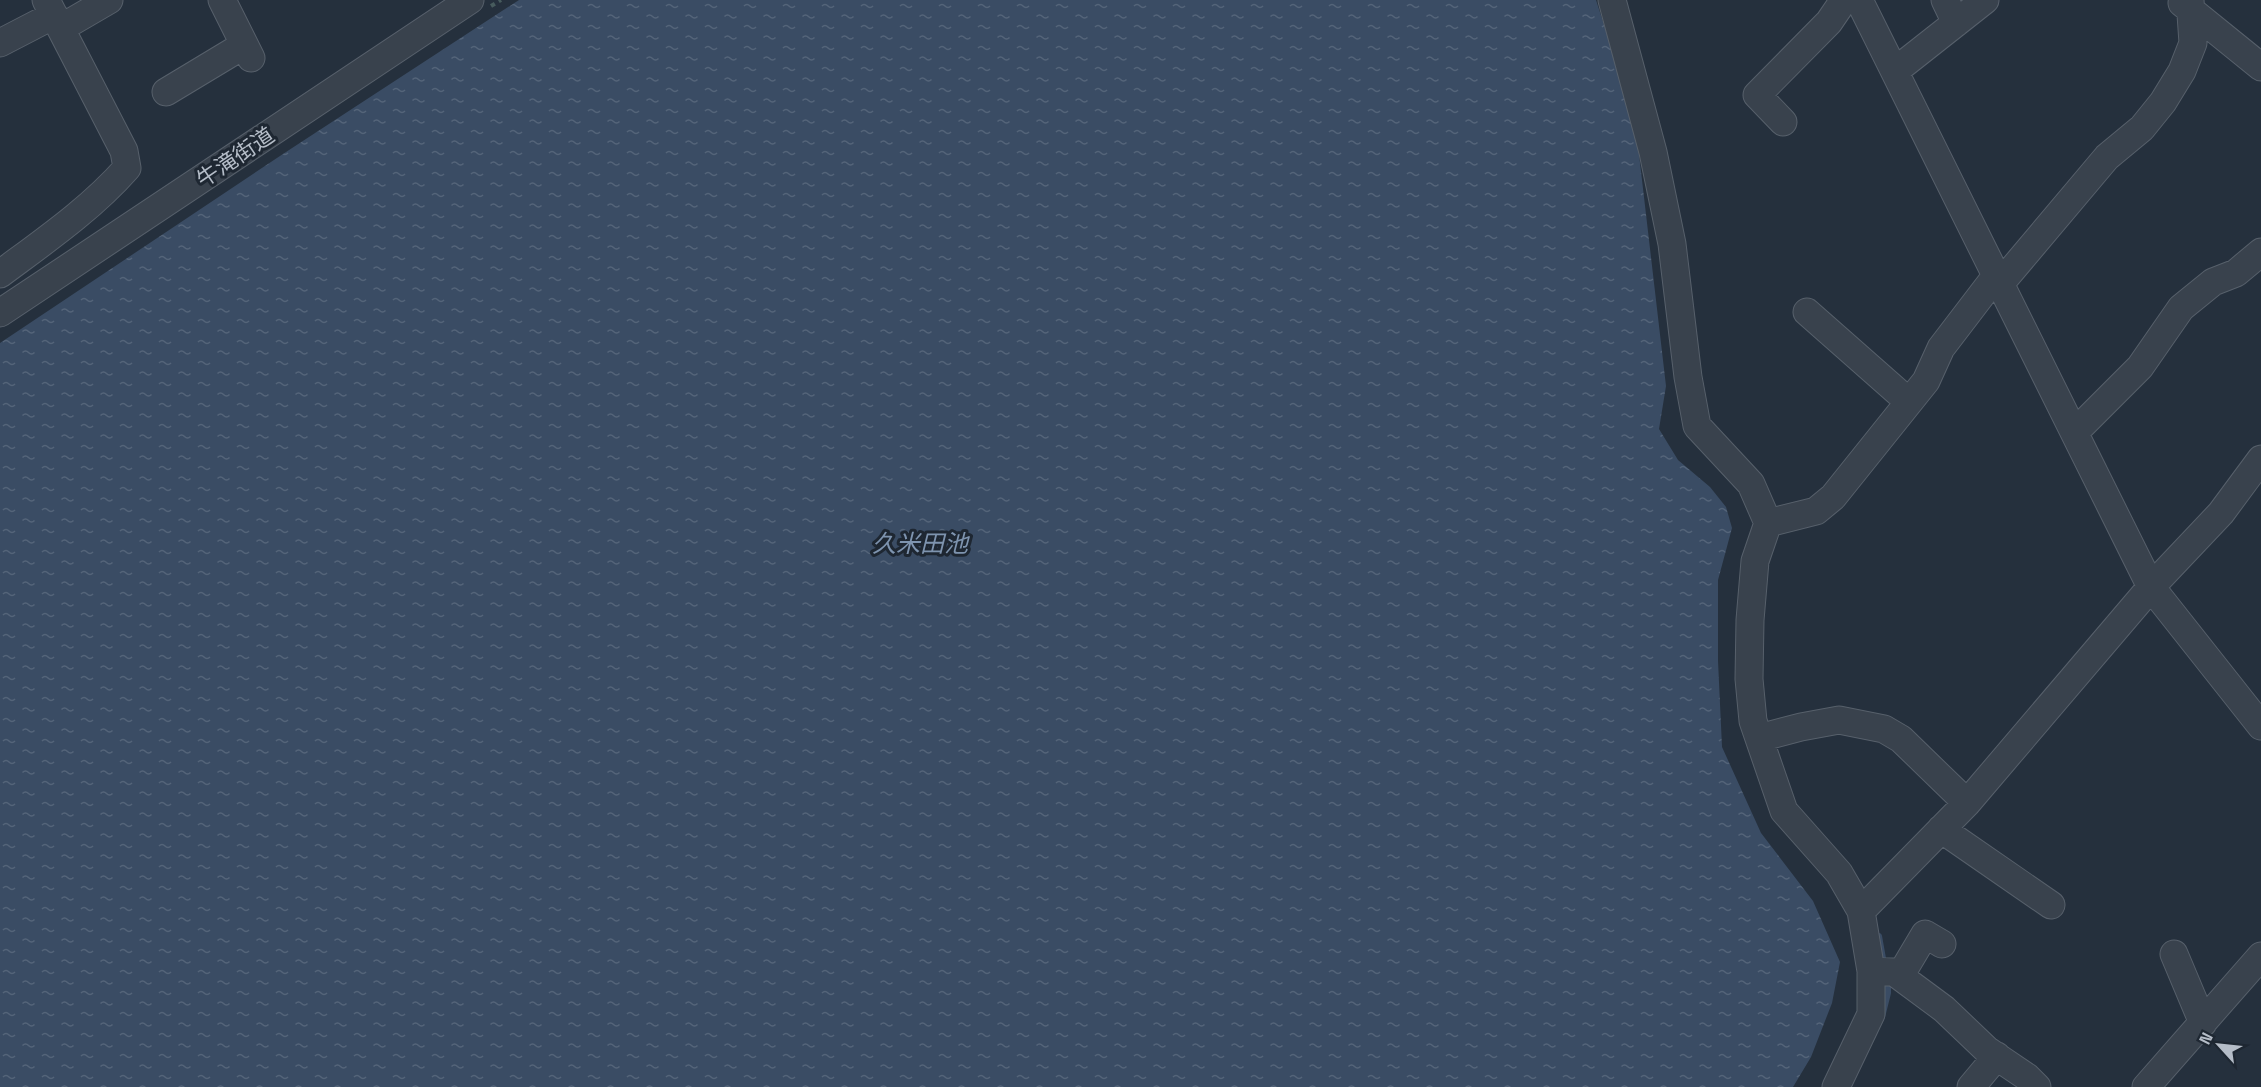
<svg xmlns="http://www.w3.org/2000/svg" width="2261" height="1087" font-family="'Space Grotesk','Noto Sans JP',sans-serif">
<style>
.water{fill:url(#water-ripples)}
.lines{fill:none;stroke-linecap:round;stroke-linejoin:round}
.stream{stroke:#3a4c64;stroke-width:6}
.minor-casing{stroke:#57606b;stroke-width:29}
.path{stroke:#475b5d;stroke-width:4;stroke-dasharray:4.5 4.5;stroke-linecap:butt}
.minor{stroke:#39424d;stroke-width:27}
.labels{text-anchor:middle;stroke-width:6;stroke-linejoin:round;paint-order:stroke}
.street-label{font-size:22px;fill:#b5bdc8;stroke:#1e2732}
.water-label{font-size:24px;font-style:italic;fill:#7e94af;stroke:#1e2732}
</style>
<defs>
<pattern id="water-ripples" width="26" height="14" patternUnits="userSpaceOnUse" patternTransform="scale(1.5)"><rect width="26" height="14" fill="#3a4c64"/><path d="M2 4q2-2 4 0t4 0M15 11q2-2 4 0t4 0" fill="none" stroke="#546479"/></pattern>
</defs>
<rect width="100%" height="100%" fill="#25303d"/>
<path class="water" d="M 519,0 L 1596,0 L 1635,120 L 1666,386 L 1659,429 L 1678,460 L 1710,487 L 1726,507 L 1732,528 L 1718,580 L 1718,661 L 1722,747 L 1761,833 L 1813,901 L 1840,962 L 1832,1003 L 1811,1057 L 1793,1087 L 0,1087 L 0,343 L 286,152 Z"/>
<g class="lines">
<path class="stream" d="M 1879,936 L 1884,964
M 1882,1017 L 1888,993 L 1888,980"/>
<defs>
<path id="minor" d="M 222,0 L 251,58
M 1612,0 L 1653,152 L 1672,244 L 1688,377 L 1697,426 L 1751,484 L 1768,523 L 1755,561 L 1750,620 L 1749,679 L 1753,721 L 1784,811 L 1839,873 L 1861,911 L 1871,971 L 1871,1014 L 1836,1087
M 1859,0 L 2151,587 L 2261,726
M 1945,0 L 1956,23
M 2182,3 L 2261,67
M 61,28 L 109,0
M 0,43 L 54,15
M 1895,71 L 1985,0
M 166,92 L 244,45
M 1783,122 L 1757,95 L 1829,22 L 1844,0
M 0,274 C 43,242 91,209 127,168 L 124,151 L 46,0
M 2000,284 L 2107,157 L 2142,128 L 2163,102 L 2182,71 L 2193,43 L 2190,0
M 1807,312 L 1909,402
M 0,313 L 470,0
M 2075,432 L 2140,367 L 2181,308 L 2213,282 L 2236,273 L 2261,252
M 1768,523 L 1816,511 L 1833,497 L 1926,381 L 1941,348 L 1996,276
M 1759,738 L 1801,727 L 1839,720 L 1884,729 L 1901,739 L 1967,803
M 1941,829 L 2051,905
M 1861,911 L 1967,803 L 2151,587 L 2221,513 L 2261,459
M 2174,954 L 2203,1023
M 1871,971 L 1894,972 L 1944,1009 L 1987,1050 L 2027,1077 L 2037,1087
M 1900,976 L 1925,934 L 1942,944
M 1971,1087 L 1997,1056
M 2146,1087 L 2261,956"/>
</defs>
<use href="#minor" class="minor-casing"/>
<path class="path" d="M 491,6 L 501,0"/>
<use href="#minor" class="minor"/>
</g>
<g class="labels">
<g class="street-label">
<text transform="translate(235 157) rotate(-34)" y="8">牛滝街道</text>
</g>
<g class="water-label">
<text x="920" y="552">久米田池</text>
</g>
</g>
<g transform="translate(2219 1045) rotate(297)" stroke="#1e2732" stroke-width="4.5" paint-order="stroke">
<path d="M0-4.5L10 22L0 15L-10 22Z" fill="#b5bdc8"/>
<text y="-9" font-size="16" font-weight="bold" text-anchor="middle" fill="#b5bdc8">N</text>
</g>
</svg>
